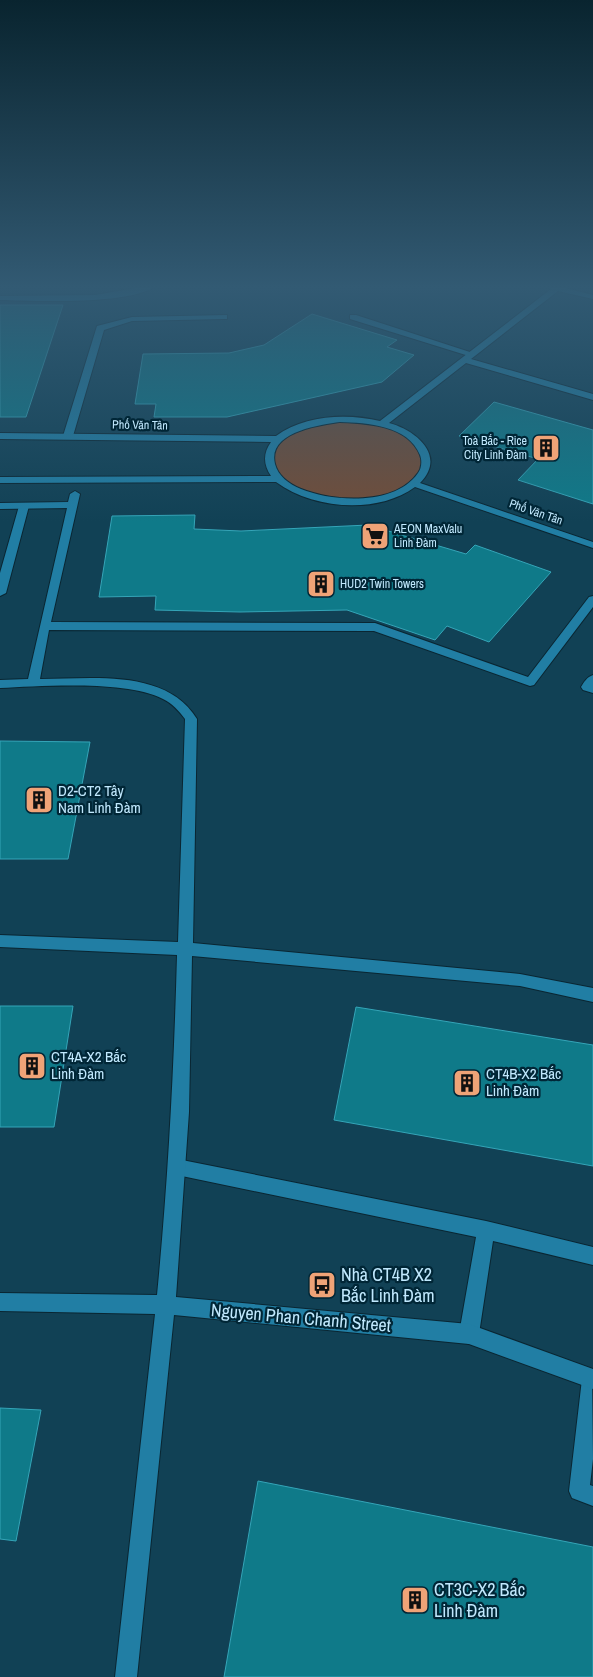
<svg xmlns="http://www.w3.org/2000/svg" width="593" height="1677" font-family="'Archivo Narrow',sans-serif">
<style>
.green{fill:#734d38}
.building{fill:#0f7a89;stroke:#35a5b8}
.lines{fill:none;stroke-linecap:round;stroke-linejoin:round}
.service-casing{stroke:#0a2632;stroke-width:2}
.minor-casing{stroke:#0a2632;stroke-width:2}
.service{fill:#217ea4;fill-rule:evenodd}
.minor{fill:#217ea4;fill-rule:evenodd}
.labels{text-anchor:middle;stroke-width:4.5;stroke-linejoin:round;paint-order:stroke}
.far-street-label{font-size:12px;fill:#c1e9fe;stroke:#002636}
.far-poi-label{font-size:12px;fill:#c1e9fe;stroke:#002636;text-anchor:start}
.poi-label{font-size:15px;fill:#c1e9fe;stroke:#002636;text-anchor:start}
.near-poi-label{font-size:18px;fill:#c1e9fe;stroke:#002636;text-anchor:start}
.near-street-label{font-size:18px;fill:#c1e9fe;stroke:#002636}
</style>
<rect width="100%" height="100%" fill="#114155"/>
<path class="green" d="M 340,419 L 382,424 L 414,439 L 426,461 L 414,484 L 379,499 L 333,501 L 292,489 L 270,468 L 272,447 L 288,432 Z"/>
<path class="building" d="M 0,305 L 63,305 L 26,417 L 0,417 Z
M 312,314 L 397,340 L 387,347 L 414,355 L 382,382 L 227,417 L 154,417 L 156,404 L 135,404 L 143,354 L 229,353 L 264,345 Z
M 494,402 L 593,430 L 593,504 L 518,480 L 538,459 L 459,436 Z
M 195,515 L 194,529 L 241,531 L 368,525 L 466,554 L 475,545 L 551,572 L 489,642 L 447,626 L 435,640 L 347,610 L 240,612 L 155,610 L 156,596 L 99,597 L 112,516 Z
M 0,741 L 90,742 L 68,859 L 0,859 Z
M 0,1006 L 73,1006 L 54,1127 L 0,1127 Z
M 356,1007 L 593,1045 L 593,1166 L 334,1120 Z
M 0,1408 L 41,1410 L 16,1541 L 0,1539 Z
M 258,1481 L 593,1547 L 593,1677 L 224,1677 Z"/>
<g class="lines">
<defs>
<path id="service" d="M 227,315 L 227,319 L 224,319 L 132,321 L 104,330 L 73,436 L 68,439 L 65,438 L 63,436 L 97,326 L 132,317 Z
M 350,315 L 356,315 L 476,354 L 469,356 L 350,319 Z
M 24,503 L 29,506 L 6,593 L 0,596 L 0,573 L 19,506 Z
M 177,1159 L 486,1221 L 593,1247 L 593,1265 L 493,1241 L 479,1334 L 476,1341 L 469,1344 L 462,1341 L 459,1334 L 476,1237 L 177,1175 L 171,1173 L 168,1167 L 171,1161 Z
M 592,1369 L 593,1459 L 590,1485 L 593,1486 L 593,1506 L 572,1498 L 569,1491 L 582,1379 L 585,1372 Z"/>
<path id="minor" d="M 142,287 L 154,287 C 128,305 33,301 0,300 L 0,296 L 95,295 Z
M 548,287 L 561,287 L 593,295 L 593,299 L 558,291 L 471,359 L 593,394 L 593,400 L 466,363 L 389,423 C 416,430 447,456 420,483 L 593,542 L 593,548 L 415,487 C 376,515 313,509 276,482 L 0,483 L 0,477 L 271,476 C 263,464 263,453 271,442 L 0,439 L 0,433 L 276,436 C 304,415 347,413 380,421 L 551,289 ZM 340,422 C 367,423 408,425 420,455 C 422,460 422,468 418,473 C 395,506 333,502 301,489 C 289,484 278,476 275,464 C 267,432 319,425 340,422 Z
M 75,491 L 80,494 L 51,622 L 375,623 L 528,677 L 589,597 L 593,596 L 593,607 L 534,685 L 530,686 L 374,631 L 49,630 L 40,679 C 91,679 166,668 197,719 L 193,943 L 520,974 L 593,988 L 593,1002 L 520,986 L 192,956 L 189,1112 L 176,1297 L 469,1324 L 593,1369 L 593,1389 L 469,1344 L 174,1315 L 137,1677 L 115,1677 L 155,1314 L 0,1311 L 0,1293 L 157,1295 C 168,1182 174,1069 177,955 L 0,947 L 0,935 L 178,942 L 185,719 C 179,711 172,703 163,699 C 126,680 42,686 0,688 L 0,680 L 28,679 L 67,508 L 0,509 L 0,503 L 68,502 L 70,494 Z
M 593,675 L 593,693 L 583,690 L 581,687 C 584,682 587,677 593,675 Z"/>
</defs>
<use href="#service" class="service-casing"/>
<use href="#minor" class="minor-casing"/>
<use href="#service" class="service"/>
<use href="#minor" class="minor"/>
</g>
<linearGradient id="sky" x2="0" y2="1"><stop stop-color="#09242f"/><stop offset="0.55" stop-color="#325a73"/><stop offset="1" stop-color="#325a73" stop-opacity="0"/></linearGradient>
<rect width="593" height="522" fill="url(#sky)"/>
<defs>
<symbol id="building-square" viewBox="-11 -11 22 22"><rect x="-9" y="-9" width="18" height="18" rx="4" fill="#efa377" stroke="#002636"/><path d="M-4-6H4V6H1V3H-1V6H-4ZM-2.5-4.3h1.7v1.8h-1.7ZM.8-4.3h1.7v1.8H.8ZM-2.5-1h1.7V.8h-1.7ZM.8-1h1.7V.8H.8Z" fill="#111"/></symbol>
<symbol id="supermarket-square" viewBox="-11 -11 22 22"><rect x="-9" y="-9" width="18" height="18" rx="4" fill="#efa377" stroke="#002636"/><path d="M-6-5.5h2.5l.6 2H6L4.5 2H-2.5L-4.4-4H-6ZM-1.5 3.2a1.3 1.3 0 1 0 .1 0ZM3 3.2a1.3 1.3 0 1 0 .1 0Z" fill="#111"/></symbol>
<symbol id="bus-square" viewBox="-11 -11 22 22"><rect x="-9" y="-9" width="18" height="18" rx="4" fill="#efa377" stroke="#002636"/><path d="M-5-6H5V4H4V6H2V4H-2V6H-4V4H-5ZM-3.5-4V0h7V-4ZM-3.5 1.2v1.5H-2V1.2ZM2 1.2v1.5H3.5V1.2Z" fill="#111"/></symbol>
</defs>
<g fill-rule="evenodd">
<use href="#building-square" x="530" y="432" width="32" height="32"/>
<use href="#supermarket-square" x="359" y="520" width="32" height="32"/>
<use href="#building-square" x="305" y="568" width="32" height="32"/>
<use href="#building-square" x="23" y="784" width="32" height="32"/>
<use href="#building-square" x="16" y="1050" width="32" height="32"/>
<use href="#building-square" x="451" y="1067" width="32" height="32"/>
<use href="#bus-square" x="306" y="1269" width="32" height="32"/>
<use href="#building-square" x="399" y="1584" width="32" height="32"/>
</g>
<g class="labels">
<g class="far-street-label">
<text transform="translate(140 425) rotate(1)" y="4">Phố Văn Tân</text>
<text transform="translate(536 512) rotate(19)" y="4">Phố Văn Tân</text>
</g>
<g class="far-poi-label">
<text x="527" y="445" text-anchor="end">Toà Bắc - Rice<tspan x="527" dy="14">City Linh Đàm</tspan></text>
<text x="394" y="533">AEON MaxValu<tspan x="394" dy="14">Linh Đàm</tspan></text>
<text x="340" y="588">HUD2 Twin Towers</text>
</g>
<g class="poi-label">
<text x="58" y="796">D2-CT2 Tây<tspan x="58" dy="17">Nam Linh Đàm</tspan></text>
<text x="51" y="1062">CT4A-X2 Bắc<tspan x="51" dy="17">Linh Đàm</tspan></text>
<text x="486" y="1079">CT4B-X2 Bắc<tspan x="486" dy="17">Linh Đàm</tspan></text>
</g>
<g class="near-poi-label">
<text x="341" y="1281">Nhà CT4B X2<tspan x="341" dy="21">Bắc Linh Đàm</tspan></text>
<text x="434" y="1596">CT3C-X2 Bắc<tspan x="434" dy="21">Linh Đàm</tspan></text>
</g>
<g class="near-street-label">
<text transform="translate(301 1318) rotate(5)" y="6">Nguyen Phan Chanh Street</text>
</g>
</g>
</svg>
